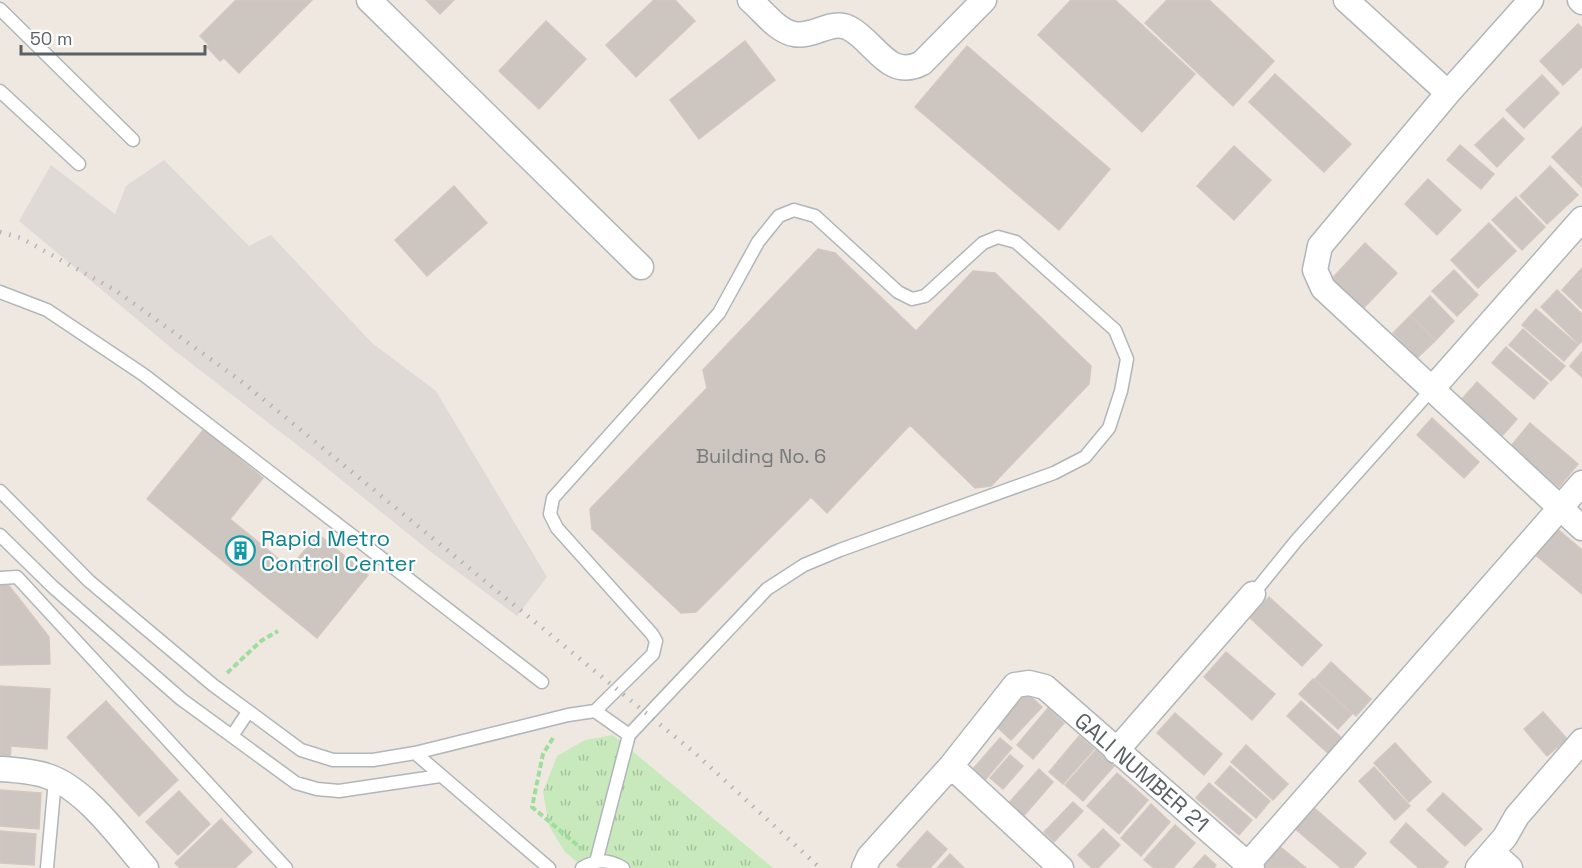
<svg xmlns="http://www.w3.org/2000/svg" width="1582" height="868" font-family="'Space Grotesk',sans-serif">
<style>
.industrial{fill:#dfdad6}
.grass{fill:url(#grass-tufts)}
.building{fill:#ccc5c0;stroke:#d4c7bf;stroke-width:1.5}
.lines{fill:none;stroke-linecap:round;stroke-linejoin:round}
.lane-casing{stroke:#b0b6b9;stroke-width:15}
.street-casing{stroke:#b0b6b9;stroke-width:27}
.path{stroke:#9edd9c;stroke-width:4;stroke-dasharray:6 3;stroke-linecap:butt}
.lane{stroke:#fff;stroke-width:12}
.street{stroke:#fff;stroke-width:24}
.rail{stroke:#b2b3b4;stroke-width:4.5;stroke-dasharray:1.5 8;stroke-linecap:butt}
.labels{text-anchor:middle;stroke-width:4.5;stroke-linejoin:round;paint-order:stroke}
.number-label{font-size:20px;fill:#767a7b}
.culture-label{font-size:22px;fill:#0d838f;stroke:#fff;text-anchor:start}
.street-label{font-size:22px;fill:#5a6164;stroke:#fff}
</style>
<defs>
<pattern id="grass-tufts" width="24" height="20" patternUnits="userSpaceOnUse" patternTransform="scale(1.5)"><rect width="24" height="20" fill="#c8e9bb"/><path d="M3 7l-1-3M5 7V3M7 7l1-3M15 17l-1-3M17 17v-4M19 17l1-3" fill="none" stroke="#a5c09c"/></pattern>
</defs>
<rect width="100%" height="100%" fill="#efe8e1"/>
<path class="industrial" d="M 164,160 L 249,246 L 271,235 L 372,343 L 436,391 L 547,577 L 517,616 L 427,549 L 313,457 L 175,351 L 19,221 L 51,165 L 115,214 L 126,186 Z"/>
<path class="grass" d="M 613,735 L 773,868 L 584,868 L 565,852 L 549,826 L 543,792 L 557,756 L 585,740 Z"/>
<path class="building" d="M 236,0 L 312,0 L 239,73 L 224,58 L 220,61 L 207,47 L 209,45 L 200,36 Z
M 426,0 L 454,0 L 440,14 Z
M 654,0 L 675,0 L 695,21 L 636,77 L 606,45 Z
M 1071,0 L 1115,0 L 1195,74 L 1142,132 L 1038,35 Z
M 1167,0 L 1209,0 L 1274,61 L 1233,106 L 1145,23 Z
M 546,21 L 586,59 L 539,109 L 499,71 Z
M 1578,24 L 1582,28 L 1582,67 L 1563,85 L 1540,61 Z
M 745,41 L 775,80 L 699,139 L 670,100 Z
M 967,46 L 1110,169 L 1059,230 L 915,107 Z
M 1275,74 L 1351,144 L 1324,172 L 1249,102 Z
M 1542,75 L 1559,93 L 1524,128 L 1506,110 Z
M 1503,118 L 1524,139 L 1497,167 L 1475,145 Z
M 1582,127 L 1582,187 L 1552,157 Z
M 1460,145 L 1494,174 L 1481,189 L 1447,160 Z
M 1234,146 L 1271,180 L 1234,220 L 1197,186 Z
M 1550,166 L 1578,195 L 1547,224 L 1520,196 Z
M 1428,179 L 1461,210 L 1437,235 L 1405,204 Z
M 454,186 L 487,223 L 427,276 L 395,240 Z
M 1516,197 L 1545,227 L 1522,250 L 1492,220 Z
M 1489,223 L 1516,251 L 1478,288 L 1451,260 Z
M 1365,243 L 1397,273 L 1358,314 L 1327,284 Z
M 818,249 L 835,253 L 916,331 L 973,271 L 995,273 L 1091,366 L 1089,384 L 991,486 L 975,488 L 910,425 L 827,513 L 811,497 L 696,612 L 681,613 L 592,529 L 590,509 L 707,388 L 703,370 Z
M 1582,268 L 1582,309 L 1562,290 Z
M 1454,270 L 1478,295 L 1457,316 L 1432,291 Z
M 1557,290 L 1582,314 L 1582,341 L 1579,344 L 1541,307 Z
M 1430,296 L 1454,321 L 1436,340 L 1411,315 Z
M 1536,309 L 1578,345 L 1564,361 L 1522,325 Z
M 1410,316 L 1435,341 L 1417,358 L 1393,333 Z
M 1523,329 L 1565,366 L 1551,381 L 1509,345 Z
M 1506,347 L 1548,383 L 1534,399 L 1492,363 Z
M 1582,352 L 1582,377 L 1570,366 Z
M 1477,382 L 1517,419 L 1502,436 L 1462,399 Z
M 1432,418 L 1479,462 L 1464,478 L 1417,435 Z
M 1530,423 L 1578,464 L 1559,487 L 1511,446 Z
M 204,429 L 263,478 L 230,519 L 290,568 L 318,534 L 368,575 L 317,638 L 147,499 Z
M 1554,526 L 1582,550 L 1582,594 L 1532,552 Z
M 0,583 L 7,583 L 49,637 L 50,664 L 0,665 Z
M 1269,597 L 1322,645 L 1302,666 L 1250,618 Z
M 1226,652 L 1275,694 L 1252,720 L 1204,677 Z
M 1331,662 L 1371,699 L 1356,716 L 1315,679 Z
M 1313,679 L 1352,714 L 1338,729 L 1299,694 Z
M 0,686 L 50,689 L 47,749 L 11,746 L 10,759 L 0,758 Z
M 1027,693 L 1042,707 L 1011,740 L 996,726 Z
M 106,701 L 178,780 L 139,816 L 67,737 Z
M 1301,701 L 1344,740 L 1330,755 L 1287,716 Z
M 1048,708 L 1064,723 L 1033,759 L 1017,745 Z
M 1543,712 L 1567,739 L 1547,756 L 1524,729 Z
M 1175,713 L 1222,754 L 1204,775 L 1157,733 Z
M 1079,736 L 1094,749 L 1063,784 L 1049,772 Z
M 1000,738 L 1012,748 L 985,780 L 973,769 Z
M 1395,743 L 1431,782 L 1409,802 L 1374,763 Z
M 1246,745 L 1288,784 L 1273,800 L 1231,762 Z
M 1096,750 L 1114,766 L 1083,801 L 1065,785 Z
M 1010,755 L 1023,766 L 1003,789 L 990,778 Z
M 1230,766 L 1270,801 L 1256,818 L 1215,783 Z
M 1374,767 L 1410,806 L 1395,820 L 1359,781 Z
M 1039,769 L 1053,782 L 1022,818 L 1007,805 Z
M 1117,773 L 1148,800 L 1119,834 L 1087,806 Z
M 1209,783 L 1252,820 L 1239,835 L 1196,798 Z
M 0,790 L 41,793 L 39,829 L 0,826 Z
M 179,791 L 210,824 L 178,855 L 146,822 Z
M 1443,793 L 1482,829 L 1465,846 L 1427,810 Z
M 1073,802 L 1083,811 L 1054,842 L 1044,832 Z
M 1151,804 L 1170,822 L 1141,856 L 1121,838 Z
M 1312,806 L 1366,853 L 1353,868 L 1341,868 L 1293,827 Z
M 221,819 L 252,852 L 235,868 L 180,868 L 175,863 Z
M 1406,823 L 1448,862 L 1443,868 L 1419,868 L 1390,842 Z
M 1175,825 L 1195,843 L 1173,868 L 1154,868 L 1144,860 Z
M 1103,829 L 1120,845 L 1098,868 L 1092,868 L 1078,855 Z
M 0,831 L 36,834 L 34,865 L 0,863 Z
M 927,831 L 947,849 L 930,868 L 900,868 L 897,865 Z
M 1278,845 L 1306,868 L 1265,868 L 1262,865 Z
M 950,854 L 964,868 L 937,868 Z
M 1205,855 L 1216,865 L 1214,868 L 1193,868 Z"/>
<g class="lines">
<defs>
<path id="lane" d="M 0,9 L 133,140
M 0,91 L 79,164
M 0,292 L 47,310 L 144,375 L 542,682
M 0,491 L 89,581 L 213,685 L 301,750 L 333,760 L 373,760 L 415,753 L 568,715 L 595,711 L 653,654 L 656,641 L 652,634 L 557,528 L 550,514 L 553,498 L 719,313 L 758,242 L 779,216 L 794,210 L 815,216 L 898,292 L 912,299 L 925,296 L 983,243 L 998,237 L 1016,242 L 1115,330 L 1127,359 L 1121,391 L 1109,428 L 1085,457 L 1054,473 L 840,550 L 804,565 L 767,589 L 629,735 L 596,862
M 0,535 L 53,587 L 181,699 L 296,783 L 317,789 L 339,791 L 440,776
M 0,578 L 17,577 L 286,868
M 1253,594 L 1296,541 L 1432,389
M 595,711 L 629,735
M 232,736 L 248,712
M 415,753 L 549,868
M 47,868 L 55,780
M 582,868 C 597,859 608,859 623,868"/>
<path id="street" d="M 369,0 L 641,267
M 750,0 C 763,11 777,31 794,34 C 813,38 831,19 849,28 C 875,41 888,81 922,63 L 984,0
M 1346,0 L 1448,93 L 1531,0
M 1580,0 L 1582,2
M 1448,93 L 1320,246 L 1315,270 L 1323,288 L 1582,528
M 1432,389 L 1582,219
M 1116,751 L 1253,594
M 951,766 L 1061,868
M 0,769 C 15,770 32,771 47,776 C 85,788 120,838 146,868
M 1492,852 L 1510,868
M 1248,864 L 1582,483
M 864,868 L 869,857 L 951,766 L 1015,685 L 1029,683 L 1045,687 L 1252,868
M 1478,868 L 1505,837 L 1517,816 L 1582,741"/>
</defs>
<use href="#lane" class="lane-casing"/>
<use href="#street" class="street-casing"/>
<path class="path" d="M 227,673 L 261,641 L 278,631
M 553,738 L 543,754 L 532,807 L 582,849"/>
<use href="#lane" class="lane"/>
<use href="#street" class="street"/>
<path class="rail" d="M 0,232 L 21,238 L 115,290 L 241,381 L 696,754 L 820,868"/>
</g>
<defs>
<symbol id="building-ring" viewBox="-11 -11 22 22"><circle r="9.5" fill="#fff" stroke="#0f9aa8" stroke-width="1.5"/><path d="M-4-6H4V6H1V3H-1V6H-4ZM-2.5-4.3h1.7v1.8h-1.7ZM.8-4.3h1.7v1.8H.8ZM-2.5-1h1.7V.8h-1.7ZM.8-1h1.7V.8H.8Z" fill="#0f9aa8"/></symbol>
</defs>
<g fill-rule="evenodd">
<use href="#building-ring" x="224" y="534" width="33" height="33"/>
</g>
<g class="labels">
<g class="number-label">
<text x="761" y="463">Building No. 6</text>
</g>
<g class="culture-label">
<text x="261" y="546">Rapid Metro<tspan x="261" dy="25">Control Center</tspan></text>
</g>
<g class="street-label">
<text transform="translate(1142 772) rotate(41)" y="8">GALI NUMBER 21</text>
</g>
</g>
<path d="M21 45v9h184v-9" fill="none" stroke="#5a6164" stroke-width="3"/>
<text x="30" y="45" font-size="18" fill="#5a6164" stroke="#ffffff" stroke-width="4.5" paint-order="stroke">50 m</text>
</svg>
